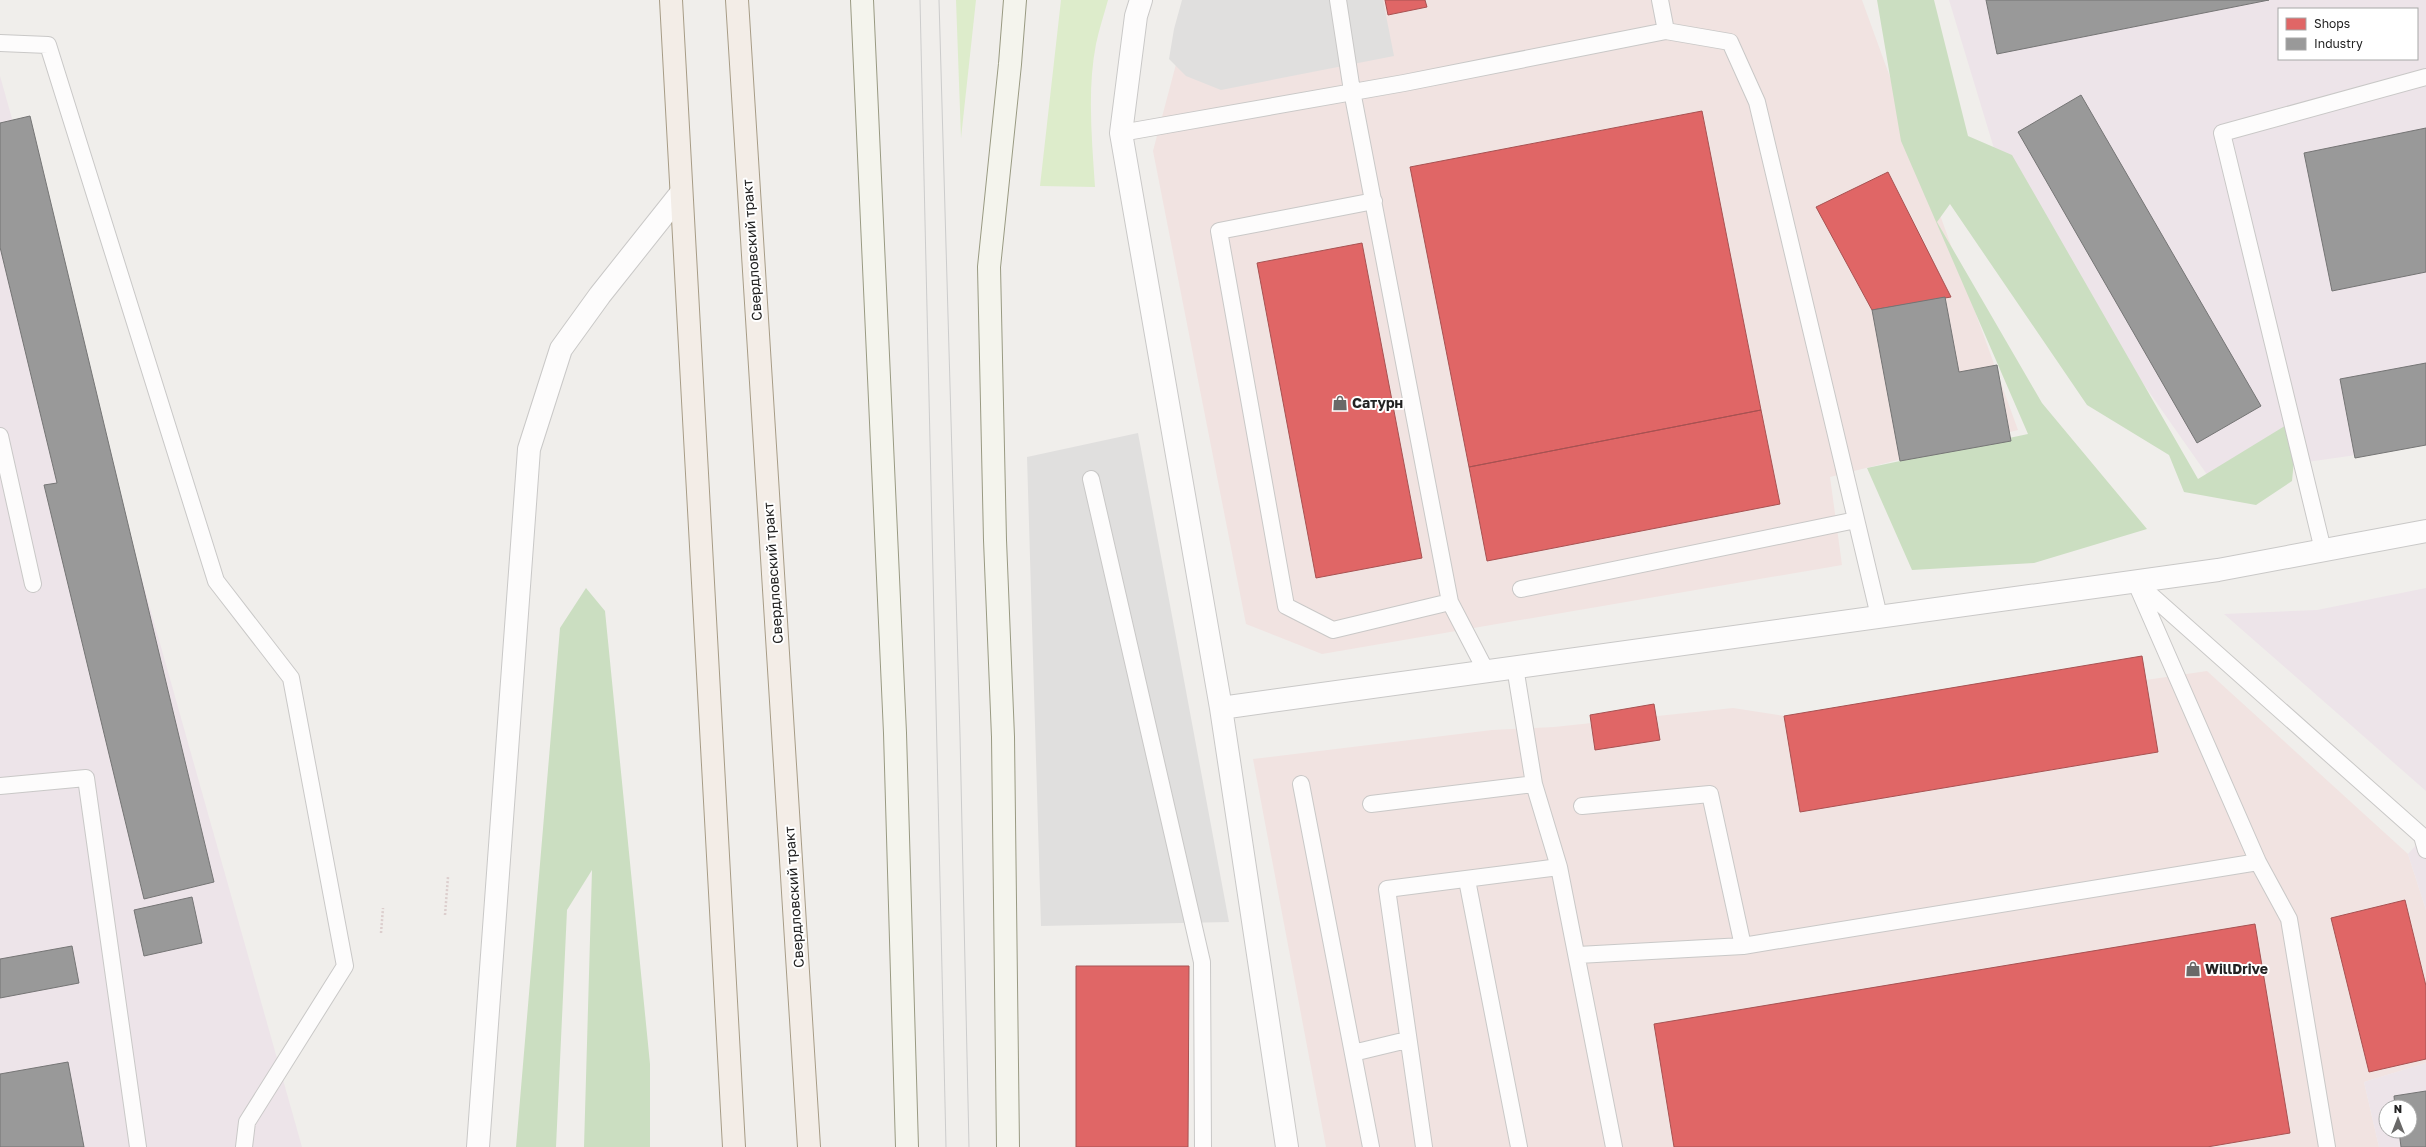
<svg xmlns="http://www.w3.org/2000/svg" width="2426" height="1147" font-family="'Golos Text',sans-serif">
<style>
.commercial{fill:#f1e3e1}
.industrial{fill:#ede4e9;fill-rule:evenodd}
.grass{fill:#ddeccb}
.forest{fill:#cbdec1}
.parking{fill:#e0dfde}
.shops{fill:#e06666;stroke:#a75252}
.industry{fill:#999;stroke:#757575}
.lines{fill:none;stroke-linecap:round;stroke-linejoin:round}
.service-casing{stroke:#c9c8c7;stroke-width:18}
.minor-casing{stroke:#c9c8c7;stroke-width:24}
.secondary-casing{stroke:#999a82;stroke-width:24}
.primary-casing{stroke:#a79c86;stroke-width:24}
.path{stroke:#dccecd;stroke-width:2.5;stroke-dasharray:2 2;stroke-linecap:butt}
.service{stroke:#fdfcfc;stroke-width:16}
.minor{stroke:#fdfcfc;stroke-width:22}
.secondary{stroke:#f4f4ed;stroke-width:22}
.primary{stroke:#f3ede7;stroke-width:22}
.tram{stroke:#ccc;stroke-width:1}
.labels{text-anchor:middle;stroke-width:4;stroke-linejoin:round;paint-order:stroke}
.street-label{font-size:14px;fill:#222;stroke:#fff}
.poi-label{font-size:14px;font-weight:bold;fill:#222;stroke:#fff;text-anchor:start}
</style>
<rect width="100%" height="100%" fill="#f0eeeb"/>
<path class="commercial" d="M 1193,0 L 1862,0 L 2018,430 L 1830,477 L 1842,565 L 1322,654 L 1246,624 L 1153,151 Z
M 2142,656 L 2146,680 L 2207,671 L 2408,854 L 2426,910 L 2426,1063 L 2364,1082 L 2379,1147 L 1326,1147 L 1253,759 L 1492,730 L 1554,727 L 1733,708 L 1784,716 Z"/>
<path class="industrial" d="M 1949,0 L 2426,0 L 2426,445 L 2208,476 L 2006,188 ZM 2279,9 L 2417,9 L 2417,59 L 2279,59 Z
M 0,76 L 302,1147 L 0,1147 Z
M 2426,588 L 2426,791 L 2224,614 L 2317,610 Z
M 2426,834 L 2426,910 L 2408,854 Z
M 2426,1063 L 2426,1147 L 2379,1147 L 2364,1082 ZM 2386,1107 L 2410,1107 L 2410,1131 L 2386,1131 Z"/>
<path class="grass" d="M 956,0 L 976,0 L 961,138 Z
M 1061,0 L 1108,0 C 1104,15 1099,29 1096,44 C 1087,90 1092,141 1095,187 L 1040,186 Z"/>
<path class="forest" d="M 1877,0 L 1934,0 L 1968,136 L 2012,155 L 2198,479 L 2298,418 L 2292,481 L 2256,505 L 2184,492 L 2169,455 L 2087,405 L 1950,204 L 1937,222 L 2042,403 L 2147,529 L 2034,563 L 1912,570 L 1867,468 L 2028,434 L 1901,141 Z
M 586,588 L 605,611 L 650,1064 L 650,1147 L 584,1147 L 592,870 L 567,910 L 556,1147 L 516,1147 L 560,628 Z"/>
<path class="parking" d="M 1182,0 L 1383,0 L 1394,56 L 1221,90 L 1186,76 L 1169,59 L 1174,29 Z
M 1138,433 L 1229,922 L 1041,926 L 1027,457 Z"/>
<path class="shops" d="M 1385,0 L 1425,0 L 1427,7 L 1388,15 Z
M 1702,111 L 1761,410 L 1469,467 L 1410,167 Z
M 1888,172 L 1951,297 L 1872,310 L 1816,207 Z
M 1362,243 L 1422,558 L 1316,578 L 1257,263 Z
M 1761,410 L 1780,504 L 1487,561 L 1469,467 Z
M 2142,656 L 2158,752 L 1800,812 L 1784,716 Z
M 1654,704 L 1660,740 L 1595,750 L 1590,715 Z
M 2405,900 L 2426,986 L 2426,1059 L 2369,1072 L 2331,918 Z
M 2255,924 L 2290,1133 L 2207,1147 L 1674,1147 L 1654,1024 Z
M 1076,966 L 1189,966 L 1188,1147 L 1076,1147 Z"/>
<path class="industry" d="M 1986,0 L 2269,0 L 1997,54 Z
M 2081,95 L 2261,406 L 2197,443 L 2018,132 Z
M 30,116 L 214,882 L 144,899 L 44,485 L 57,483 L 0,247 L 0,123 Z
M 2426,128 L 2426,272 L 2332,291 L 2304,153 Z
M 1945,297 L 1959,372 L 1997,365 L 2011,441 L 1900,461 L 1872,310 Z
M 2426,363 L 2426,445 L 2355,458 L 2340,379 Z
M 192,897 L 202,943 L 144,956 L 134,910 Z
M 72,946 L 79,983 L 0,998 L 0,959 Z
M 68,1062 L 84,1147 L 0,1147 L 0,1074 Z
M 2426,1091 L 2426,1147 L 2401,1147 L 2399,1131 L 2410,1131 L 2410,1107 L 2395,1107 L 2394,1096 Z"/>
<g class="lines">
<defs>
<path id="service" d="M 1338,0 L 1352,91 L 1450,602 L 1486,671
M 1660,0 L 1666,31
M 0,43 L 48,45 L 216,581 L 291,678 L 345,966 L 247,1122 L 244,1147
M 1121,133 L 1404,83 L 1666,31 L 1730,42 L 1757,102 L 1879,616
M 1374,201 L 1219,231 L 1286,606 L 1333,630 L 1450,602
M 0,436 L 33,584
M 1091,479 L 1202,962 L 1203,1147
M 2323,550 L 2222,133 L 2426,77
M 1521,589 L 1856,520
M 1515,667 L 1534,784 L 1559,867 L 1614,1147
M 1301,784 L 1371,1147
M 0,786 L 86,778 L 138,1147
M 1371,804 L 1534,784
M 1582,806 L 1710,794 L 1743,946
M 2258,862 L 2289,919 L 2327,1147
M 1467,880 L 1519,1147
M 1578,955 L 1743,946 L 2258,862 L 2135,581 L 2422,836 L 2426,850
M 1353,1053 L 1407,1040
M 1424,1147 L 1387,889 L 1559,867"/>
<path id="minor" d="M 1141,0 L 1136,16 L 1121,133 L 1221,708 L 1287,1147
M 1221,708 L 2218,570 L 2426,531
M 478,1147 L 529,449 L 561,349 L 600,295 L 681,193"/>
<path id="secondary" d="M 862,0 L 895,733 L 907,1147
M 1008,1147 L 1003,737 L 995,540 L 989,267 L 1010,64 L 1015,0"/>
<path id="primary" d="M 671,0 L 734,1147
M 737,0 L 809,1147"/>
</defs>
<use href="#service" class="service-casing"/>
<use href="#minor" class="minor-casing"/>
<use href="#secondary" class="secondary-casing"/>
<use href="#primary" class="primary-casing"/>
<path class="path" d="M 445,915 L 448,877
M 381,933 L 383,908"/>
<use href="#service" class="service"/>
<use href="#minor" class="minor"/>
<use href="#secondary" class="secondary"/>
<use href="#primary" class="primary"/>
<path class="tram" d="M 920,0 L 946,1147
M 939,0 L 960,735 L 969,1147"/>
</g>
<defs>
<symbol id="shop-bare" viewBox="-9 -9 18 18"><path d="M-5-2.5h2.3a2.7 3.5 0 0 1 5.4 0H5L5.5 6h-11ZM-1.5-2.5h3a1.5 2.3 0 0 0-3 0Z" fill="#6a6968" stroke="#fff" stroke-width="2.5" paint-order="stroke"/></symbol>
</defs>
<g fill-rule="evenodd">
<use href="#shop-bare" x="1329" y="392" width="22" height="22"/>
<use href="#shop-bare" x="2182" y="958" width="22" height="22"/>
</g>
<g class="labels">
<g class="street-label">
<text transform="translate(752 250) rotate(-94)" y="5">Свердловский тракт</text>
<text transform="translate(773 573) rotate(-94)" y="5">Свердловский тракт</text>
<text transform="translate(794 897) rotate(-94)" y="5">Свердловский тракт</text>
</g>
<g class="poi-label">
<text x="1352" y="408">Сатурн</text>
<text x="2205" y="974">WillDrive</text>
</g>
</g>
<rect x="2278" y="8" width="140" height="52" fill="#ffffff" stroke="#a7a7a7"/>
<rect x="2286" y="18" width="20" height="12" fill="#e06666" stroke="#a7a7a7"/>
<text x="2314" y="28" font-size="12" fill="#222222">Shops</text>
<rect x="2286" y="38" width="20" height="12" fill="#999999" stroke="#a7a7a7"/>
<text x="2314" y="48" font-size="12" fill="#222222">Industry</text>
<g transform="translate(2398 1119)"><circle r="19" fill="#ffffff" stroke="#a7a7a7"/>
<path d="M0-3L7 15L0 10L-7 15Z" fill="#6a6968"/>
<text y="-6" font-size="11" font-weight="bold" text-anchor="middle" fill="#222222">N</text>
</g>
</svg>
